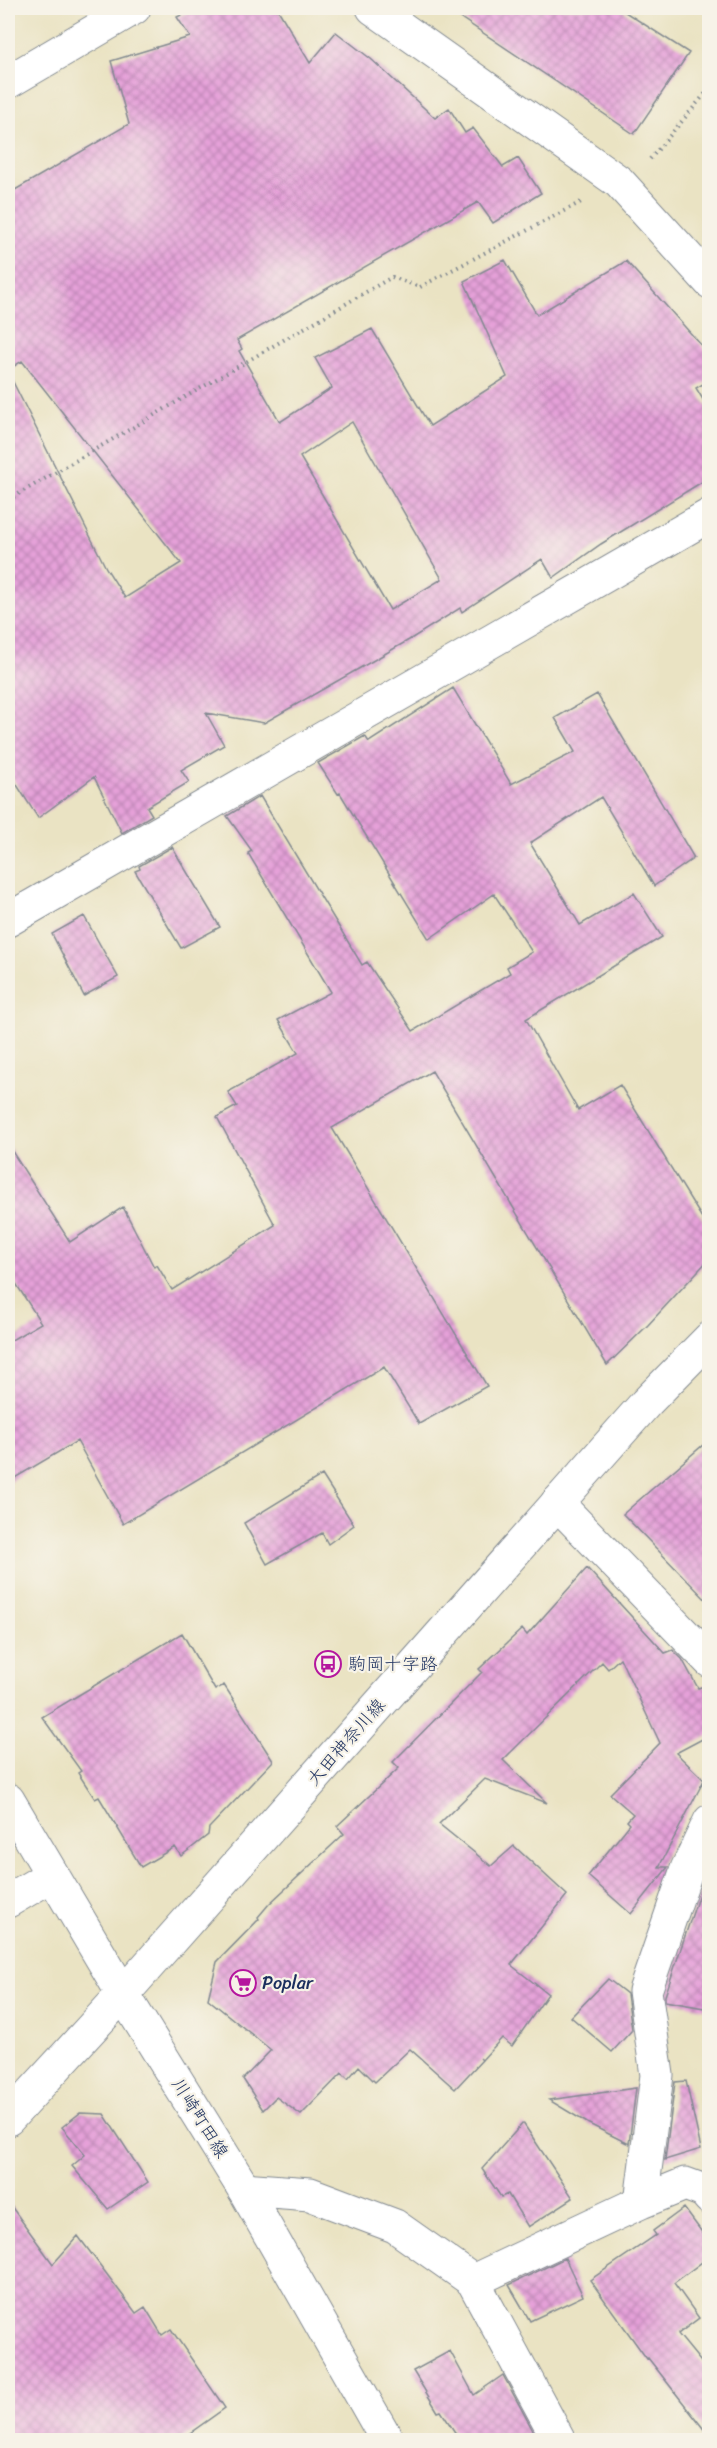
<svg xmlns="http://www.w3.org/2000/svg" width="717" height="2448" font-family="Sriracha,'Klee One',sans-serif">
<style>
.building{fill:url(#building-cross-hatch);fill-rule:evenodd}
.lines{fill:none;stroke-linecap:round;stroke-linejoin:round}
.minor-casing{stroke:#828990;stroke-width:35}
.major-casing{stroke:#828990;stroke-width:35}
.path{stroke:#828990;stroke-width:4;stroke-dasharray:1.5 4.5;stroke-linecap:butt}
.minor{stroke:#fff;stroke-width:33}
.major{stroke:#fff;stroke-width:33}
.labels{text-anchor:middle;stroke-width:4.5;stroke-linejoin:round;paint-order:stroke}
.poi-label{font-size:18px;fill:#1b2f5e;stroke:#f7f3e8;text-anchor:start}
.street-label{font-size:18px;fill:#1b2f5e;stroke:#f7f3e8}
</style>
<defs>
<pattern id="building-cross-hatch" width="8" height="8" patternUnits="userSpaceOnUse" patternTransform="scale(1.5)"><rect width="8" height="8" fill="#e6a1d9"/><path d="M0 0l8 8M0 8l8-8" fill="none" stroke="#ba84b3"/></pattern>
</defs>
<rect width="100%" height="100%" fill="#f7f3e8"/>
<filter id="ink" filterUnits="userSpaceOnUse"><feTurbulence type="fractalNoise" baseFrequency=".0167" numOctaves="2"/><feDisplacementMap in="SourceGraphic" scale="12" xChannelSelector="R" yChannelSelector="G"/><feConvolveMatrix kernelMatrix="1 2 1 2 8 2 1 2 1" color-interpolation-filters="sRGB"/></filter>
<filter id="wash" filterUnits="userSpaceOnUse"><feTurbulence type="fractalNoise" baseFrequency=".008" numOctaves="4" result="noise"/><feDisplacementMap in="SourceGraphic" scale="24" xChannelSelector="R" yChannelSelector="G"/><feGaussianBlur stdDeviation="1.35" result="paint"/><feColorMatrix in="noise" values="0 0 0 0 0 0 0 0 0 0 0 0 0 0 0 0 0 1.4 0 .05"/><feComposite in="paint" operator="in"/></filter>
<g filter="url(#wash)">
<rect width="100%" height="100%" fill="#eae3c3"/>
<g id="blocks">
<path class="building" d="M 196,8 L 277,8 L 310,63 L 336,32 L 371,59 L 435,118 L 449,108 L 465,133 L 473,128 L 503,167 L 518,158 L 541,193 L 493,223 L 478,202 L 237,340 L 242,349 L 239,351 L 280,422 L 332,388 L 315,358 L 372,329 L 430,426 L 507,377 L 464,281 L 505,260 L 537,315 L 626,261 L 710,355 L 710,380 L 696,388 L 710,411 L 710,477 L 601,544 L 553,578 L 542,559 L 462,612 L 460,608 L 409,640 L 264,723 L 206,713 L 224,745 L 181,770 L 189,782 L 147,807 L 152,815 L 122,833 L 94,777 L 38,818 L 8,771 L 8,372 L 106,568 L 125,598 L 181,563 L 22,361 L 8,370 L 8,194 L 129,124 L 111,61 L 190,37 L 177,17 ZM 352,422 L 442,579 L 390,610 L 300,457 Z
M 446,8 L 619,8 L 689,53 L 634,134 Z
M 453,688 L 511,784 L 575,752 L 555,718 L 597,694 L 694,858 L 654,886 L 601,797 L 530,843 L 580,925 L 634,893 L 662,937 L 526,1019 L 578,1110 L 620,1085 L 710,1231 L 710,1258 L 648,1325 L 607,1365 L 432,1071 L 332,1128 L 487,1386 L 419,1424 L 384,1367 L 123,1524 L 77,1441 L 8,1482 L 8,1342 L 41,1323 L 8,1271 L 8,1145 L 70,1242 L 123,1207 L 154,1267 L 157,1265 L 172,1290 L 275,1225 L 217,1117 L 237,1106 L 228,1092 L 298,1053 L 278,1020 L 331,992 L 248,853 L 252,851 L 227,816 L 260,796 L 362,965 L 367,962 L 413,1031 L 510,973 L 507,967 L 532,952 L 494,894 L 429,939 L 340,793 L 338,794 L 318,763 L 365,736 L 369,742 Z
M 172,847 L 220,927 L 181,948 L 135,871 L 140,869 L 139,866 Z
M 84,916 L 118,977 L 84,996 L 52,934 Z
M 710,1439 L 710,1604 L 623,1514 Z
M 322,1475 L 354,1525 L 328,1544 L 322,1533 L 267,1564 L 244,1523 Z
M 587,1568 L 665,1653 L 673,1650 L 682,1659 L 698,1688 L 710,1684 L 710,1735 L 676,1753 L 704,1780 L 659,1867 L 668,1867 L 631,1914 L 588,1876 L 630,1824 L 627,1821 L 633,1814 L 610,1794 L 660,1743 L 620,1658 L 608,1669 L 602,1662 L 503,1760 L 547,1803 L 485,1779 L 439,1824 L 491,1866 L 514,1846 L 567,1895 L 511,1965 L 548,1994 L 512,2046 L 502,2038 L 482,2060 L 480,2058 L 482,2060 L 455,2089 L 410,2049 L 375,2082 L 359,2066 L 348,2079 L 342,2073 L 301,2115 L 276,2097 L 263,2110 L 243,2079 L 271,2050 L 208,1999 L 217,1962 L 259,1919 L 258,1917 L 269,1904 L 344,1834 L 337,1826 L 399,1768 L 393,1762 L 482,1672 L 479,1669 L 522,1629 L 527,1635 Z
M 182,1633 L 215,1690 L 224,1685 L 273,1761 L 209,1828 L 208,1835 L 181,1856 L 175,1847 L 141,1867 L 99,1797 L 95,1799 L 78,1773 L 81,1771 L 42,1717 Z
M 706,1873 L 710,1873 L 710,2009 L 665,2001 L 665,1996 Z
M 608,1979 L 627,1994 L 632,2030 L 612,2052 L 571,2017 Z
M 686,2081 L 701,2149 L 665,2160 L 675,2082 Z
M 636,2088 L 629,2144 L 589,2124 L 549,2100 Z
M 80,2113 L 104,2114 L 148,2182 L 108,2209 L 72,2166 L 85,2155 L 62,2127 Z
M 523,2123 L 573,2198 L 528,2227 L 508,2194 L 501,2197 L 482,2169 Z
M 8,2202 L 53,2264 L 78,2236 L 136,2313 L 145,2307 L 162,2335 L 171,2329 L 225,2408 L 180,2440 L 8,2440 Z
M 684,2208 L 710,2243 L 710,2256 L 674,2283 L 699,2318 L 678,2334 L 710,2373 L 710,2437 L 648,2358 L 647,2359 L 590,2280 L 656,2235 L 653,2231 Z
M 565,2258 L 583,2296 L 530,2321 L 509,2285 Z
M 450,2351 L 474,2395 L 503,2375 L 538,2440 L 460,2440 L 441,2411 L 438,2412 L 413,2371 Z"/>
</g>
</g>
<g filter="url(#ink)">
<use href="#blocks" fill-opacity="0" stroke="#828990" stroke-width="1.5"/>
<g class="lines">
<defs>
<path id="minor" d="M 373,8 L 619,182 L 710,282
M 8,82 L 134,8
M 8,920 L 710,515
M 557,1503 L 710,1661
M 8,1901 L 52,1875
M 244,2189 L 310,2194 L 395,2226 L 473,2281 L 559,2440
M 641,2202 L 657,2075 L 645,1991 L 687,1869 L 710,1821
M 473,2281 L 641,2202 L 685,2184 L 704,2191 L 710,2198"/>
<path id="major" d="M 8,1800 L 123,1994 L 244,2189 L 387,2440
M 8,2119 L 123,1994 L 646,1403 L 710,1338"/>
</defs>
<use href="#minor" class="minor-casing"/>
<use href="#major" class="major-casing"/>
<path class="path" d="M 650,159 L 710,88
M 8,500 L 392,277 L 420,287 L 581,202"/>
<use href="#minor" class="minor"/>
<use href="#major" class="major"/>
</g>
</g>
<defs>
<symbol id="bus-ring" viewBox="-11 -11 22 22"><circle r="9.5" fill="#f7f3e8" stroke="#b5179e" stroke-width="1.5"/><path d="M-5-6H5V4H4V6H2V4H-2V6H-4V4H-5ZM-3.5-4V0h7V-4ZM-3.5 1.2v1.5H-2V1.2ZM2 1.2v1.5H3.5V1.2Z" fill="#b5179e"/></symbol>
<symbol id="supermarket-ring" viewBox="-11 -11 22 22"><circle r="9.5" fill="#f7f3e8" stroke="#b5179e" stroke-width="1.5"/><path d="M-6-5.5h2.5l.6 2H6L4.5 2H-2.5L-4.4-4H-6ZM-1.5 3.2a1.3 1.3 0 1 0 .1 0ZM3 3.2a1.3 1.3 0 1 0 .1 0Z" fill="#b5179e"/></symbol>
</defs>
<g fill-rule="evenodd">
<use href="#bus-ring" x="313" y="1649" width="30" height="30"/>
<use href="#supermarket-ring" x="228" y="1968" width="30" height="30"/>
</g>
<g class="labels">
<g class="poi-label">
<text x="348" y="1670">駒岡十字路</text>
<text x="262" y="1989">Poplar</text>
</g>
<g class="street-label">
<text transform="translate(346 1742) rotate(-49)" y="6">大田神奈川線</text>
<text transform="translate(200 2118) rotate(58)" y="6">川崎町田線</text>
</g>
</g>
<rect width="717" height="2448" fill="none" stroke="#f7f3e8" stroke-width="30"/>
</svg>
